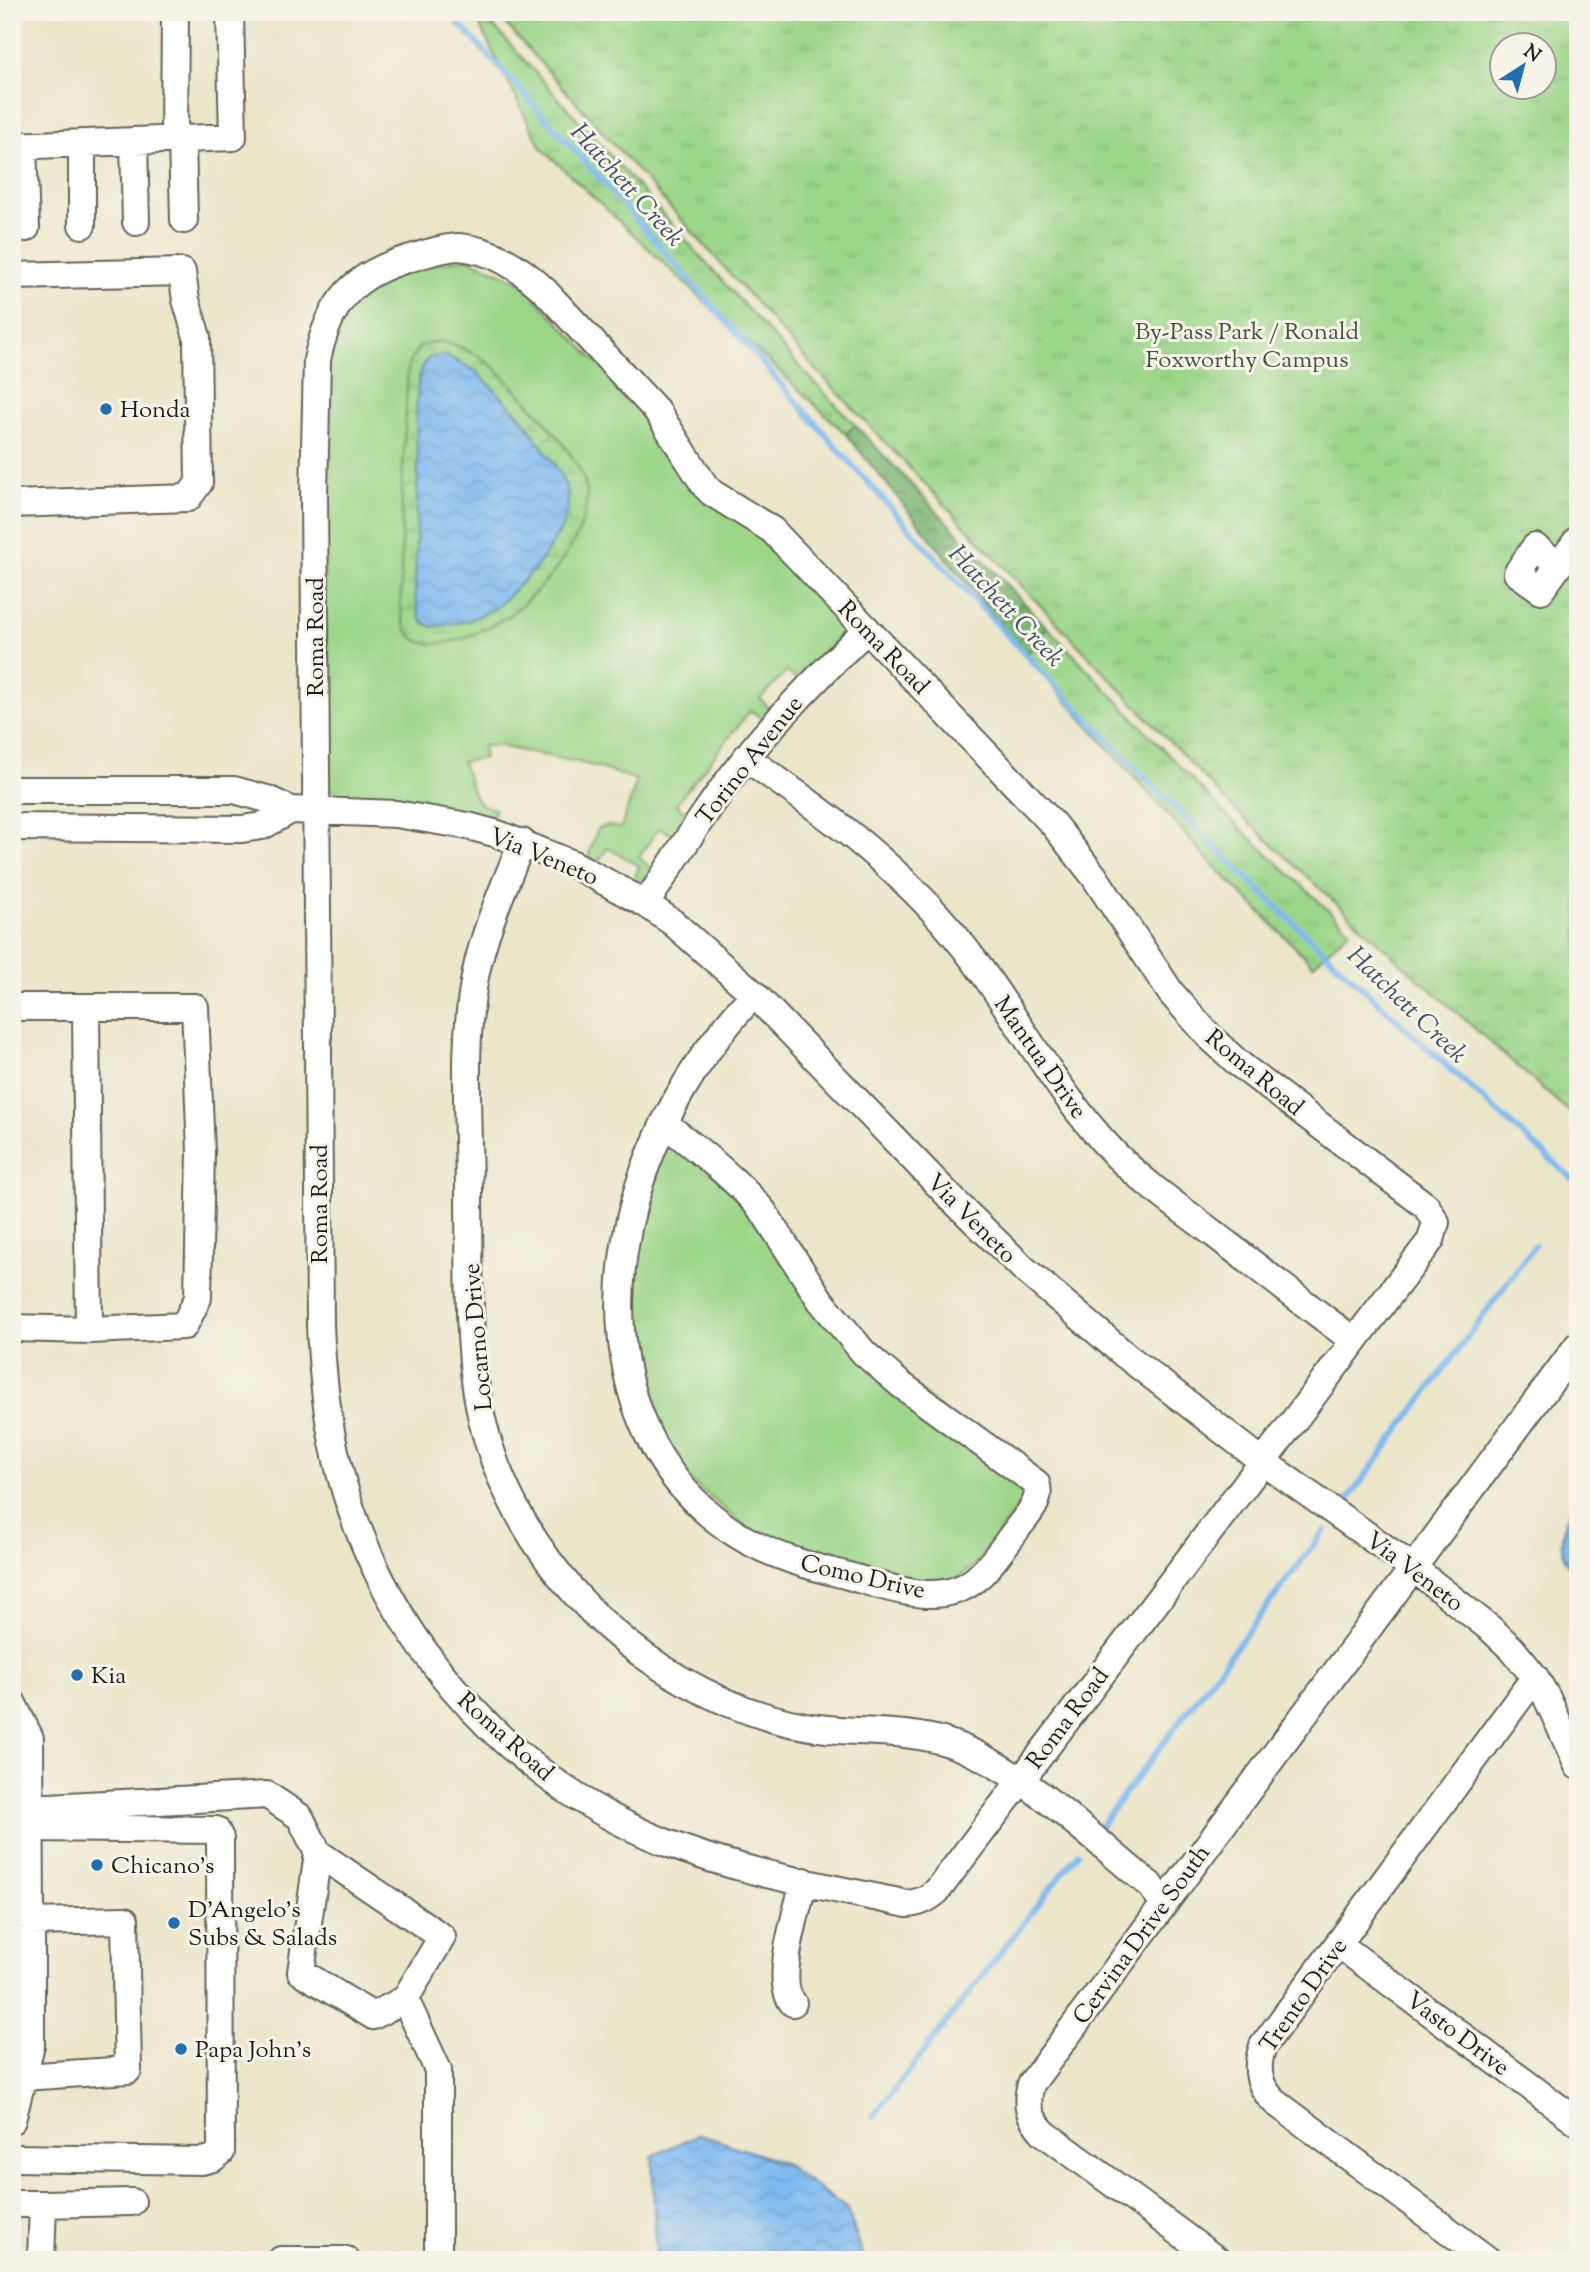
<svg xmlns="http://www.w3.org/2000/svg" width="1590" height="2272" font-family="'Sorts Mill Goudy',serif">
<style>
.grass{fill:#9cd689;stroke:#5c7952;stroke-width:2}
.forest{fill:url(#forest-crowns);stroke:#4c6a48;stroke-width:2}
.wetland{fill:url(#wetland-marsh);stroke:#5c7952;stroke-width:2}
.park{fill:url(#park-tufts);stroke:#5c7952;stroke-width:2;fill-rule:evenodd}
.water{fill:url(#water-waves);stroke:#4d6b86;stroke-width:2}
.lines{fill:none;stroke-linecap:round;stroke-linejoin:round}
.stream{stroke:#7ebaf0;stroke-width:6}
.minor-casing{stroke:#646359;stroke-width:30}
.minor{stroke:#fff;stroke-width:26}
.poi-dot{fill:#1f6fb2;stroke:#f7f3e8;stroke-width:2.5}
.labels{text-anchor:middle;stroke-width:6;stroke-linejoin:round;paint-order:stroke}
.park-label{font-size:24px;fill:#42543d;stroke:#f7f3e8}
.poi-label{font-size:24px;fill:#1c1c1c;stroke:#f7f3e8;text-anchor:start}
.street-label{font-size:24px;fill:#1c1c1c;stroke:#f7f3e8}
.water-label{font-size:26px;font-style:italic;fill:#3e5366;stroke:#f7f3e8}
</style>
<defs>
<pattern id="forest-crowns" width="20" height="18" patternUnits="userSpaceOnUse" patternTransform="scale(1.75)"><rect width="20" height="18" fill="#7db775"/><path d="M2 6a3 3 0 1 1 6 0M12 15a3 3 0 1 1 6 0" fill="none" stroke="#66945f"/></pattern>
<pattern id="wetland-marsh" width="20" height="14" patternUnits="userSpaceOnUse" patternTransform="scale(1.75)"><rect width="20" height="14" fill="#9cd689"/><path d="M1 5h8M5 5V1M11 12h8M15 12V8" fill="none" stroke="#86b776"/></pattern>
<pattern id="park-tufts" width="24" height="20" patternUnits="userSpaceOnUse" patternTransform="scale(1.75)"><rect width="24" height="20" fill="#9cd689"/><path d="M3 7l-1-3M5 7V3M7 7l1-3M15 17l-1-3M17 17v-4M19 17l1-3" fill="none" stroke="#86b776"/></pattern>
<pattern id="water-waves" width="16" height="10" patternUnits="userSpaceOnUse" patternTransform="scale(1.75)"><rect width="16" height="10" fill="#7ebaf0"/><path d="M0 5q4-4 8 0t8 0" fill="none" stroke="#6c9fcd"/></pattern>
</defs>
<rect width="100%" height="100%" fill="#f7f3e8"/>
<filter id="ink" filterUnits="userSpaceOnUse"><feTurbulence type="fractalNoise" baseFrequency=".0143" numOctaves="2"/><feDisplacementMap in="SourceGraphic" scale="14" xChannelSelector="R" yChannelSelector="G"/><feConvolveMatrix kernelMatrix="1 2 1 2 8 2 1 2 1" color-interpolation-filters="sRGB"/></filter>
<filter id="wash" filterUnits="userSpaceOnUse"><feTurbulence type="fractalNoise" baseFrequency=".00686" numOctaves="4" result="noise"/><feDisplacementMap in="SourceGraphic" scale="28" xChannelSelector="R" yChannelSelector="G"/><feGaussianBlur stdDeviation="1.57" result="paint"/><feColorMatrix in="noise" values="0 0 0 0 0 0 0 0 0 0 0 0 0 0 0 0 0 1.4 0 .05"/><feComposite in="paint" operator="in"/></filter>
<g filter="url(#wash)">
<rect width="100%" height="100%" fill="#ebe6c9"/>
<path class="grass" d="M 467,258 L 519,281 L 846,622 L 845,633 L 800,680 L 786,672 L 760,699 L 772,711 L 766,720 L 750,711 L 676,804 L 689,816 L 676,834 L 673,835 L 659,828 L 639,857 L 653,871 L 649,877 L 636,883 L 634,880 L 639,866 L 608,848 L 597,863 L 591,859 L 589,853 L 598,828 L 607,826 L 621,828 L 637,780 L 590,765 L 499,746 L 483,746 L 484,758 L 462,762 L 476,799 L 482,805 L 495,809 L 492,819 L 401,801 L 338,796 L 327,785 L 322,384 L 335,322 L 387,273 Z
M 666,1141 L 728,1184 L 796,1277 L 1024,1486 L 1025,1498 L 973,1567 L 952,1581 L 926,1583 L 836,1562 L 752,1532 L 692,1482 L 671,1455 L 647,1411 L 629,1344 L 633,1249 Z"/>
<path class="forest" d="M 855,425 L 1047,627 L 1026,656 L 846,434 Z"/>
<path class="wetland" d="M 441,341 C 489,353 501,375 533,408 C 550,426 585,467 587,492 C 588,535 553,577 523,604 C 503,623 449,651 421,642 C 405,637 403,621 401,607 L 402,486 L 408,366 C 417,346 419,344 441,341 Z"/>
<path class="park" d="M 473,12 L 481,12 L 489,21 L 800,367 L 855,425 L 846,434 L 541,148 Z
M 495,12 L 1578,12 L 1578,1120 L 1402,964 L 1235,810 L 807,360 ZM 1502,46 L 1544,46 L 1544,88 L 1502,88 Z
M 1047,627 L 1228,817 L 1350,930 L 1313,965 L 1210,862 L 1026,656 Z"/>
<path class="water" d="M 437,356 L 447,356 L 476,371 L 523,419 L 558,470 L 567,489 L 568,508 L 562,528 L 537,567 L 495,609 L 467,621 L 433,627 L 424,623 L 419,616 L 415,596 L 418,460 C 416,440 414,380 424,364 C 427,358 431,357 437,356 Z
M 1578,1495 L 1578,1578 C 1573,1571 1565,1562 1563,1554 C 1558,1536 1569,1510 1578,1495 Z
M 699,2134 L 783,2163 L 847,2209 L 865,2260 L 656,2260 L 652,2156 Z"/>
<g class="lines">
<path class="stream" d="M 448,12 C 626,201 791,401 967,592 C 1159,800 1366,996 1578,1184
M 1347,1501 L 1535,1245
M 1101,1825 L 1325,1530
M 873,2117 L 1078,1853"/>
</g>
</g>
<g filter="url(#ink)">
<g class="lines">
<defs>
<path id="minor" d="M 174,139 L 175,12
M 182,139 L 184,220
M 134,141 L 136,222
M 82,143 L 82,225
M 23,145 L 26,228
M 12,146 L 233,137 L 230,12
M 459,247 C 493,250 519,267 544,290 L 657,411 L 705,486 L 712,493 L 772,530 L 1053,824 L 1094,876 L 1171,993 L 1211,1038 L 1239,1064 L 1426,1206 L 1436,1222 L 1431,1240 L 937,1891 C 927,1899 920,1903 907,1904 C 825,1886 740,1873 662,1841 C 501,1776 374,1625 336,1456 C 326,1413 322,1370 320,1325 L 314,494 L 317,360 C 329,302 353,274 411,258 C 427,253 442,248 459,247 Z
M 12,276 L 182,272 L 186,300 L 197,337 L 199,483 L 188,498 L 12,504
M 1559,565 L 1535,547 L 1517,573 L 1541,590 L 1578,539
M 746,758 C 817,807 888,858 945,924 C 1008,996 1048,1085 1115,1154 C 1145,1184 1180,1208 1214,1234 C 1260,1269 1306,1305 1353,1340
M 12,790 L 234,790 L 267,799 L 291,810 L 396,814 L 468,826 L 498,834 L 573,864 L 646,904 L 672,922 L 754,994 L 953,1200 L 1025,1270 L 1125,1355 L 1262,1461 L 1412,1567 L 1492,1630 L 1512,1649 L 1535,1677 L 1547,1698 L 1578,1766
M 12,827 L 242,829 L 262,826 L 291,810
M 522,842 C 505,885 485,928 476,972 C 461,1044 469,1124 469,1198 C 470,1261 467,1331 477,1394 C 496,1513 579,1622 682,1680 C 726,1705 777,1724 827,1729 C 868,1733 909,1730 949,1743 C 1022,1768 1090,1837 1150,1885 L 1164,1903
M 646,904 C 682,847 719,789 763,737 C 796,699 831,664 867,629
M 12,1007 L 195,1007 L 201,1152 L 198,1298 L 184,1326 L 89,1330 L 12,1328
M 86,1007 L 89,1330
M 664,1123 C 699,1151 734,1177 763,1211 L 821,1301 L 864,1353 L 900,1384 L 1036,1483 C 1043,1501 1027,1515 1017,1529 C 1004,1546 993,1564 977,1578 C 941,1610 885,1586 845,1575 C 808,1566 769,1555 736,1534 C 605,1450 597,1280 653,1148 C 677,1091 712,1039 754,994
M 12,1702 L 30,1738 L 31,1915
M 31,1808 L 267,1795 L 300,1817 L 318,1853 L 442,1937 L 405,1999 L 438,2070 L 438,2260
M 318,1853 L 301,1972 L 373,2016 L 405,1999
M 12,1914 L 31,1915 L 31,2045 L 12,2120
M 1338,1944 L 1578,2122
M 793,2003 C 773,1982 798,1909 804,1881
M 23,2077 L 128,2070 L 125,1920 L 31,1922
M 12,2158 L 202,2161 L 213,2158 L 221,2152 L 220,1838 L 216,1830 L 31,1828
M 12,2204 L 43,2204
M 41,2260 L 43,2204 L 132,2202
M 281,2260 L 346,2260
M 1217,2260 L 1044,2133 C 1029,2117 1025,2105 1031,2084 L 1578,1345
M 1488,2260 L 1275,2102 C 1258,2086 1255,2068 1263,2046 L 1535,1677"/>
</defs>
<use href="#minor" class="minor-casing"/>
<use href="#minor" class="minor"/>
</g>
</g>
<g class="poi-dot">
<circle cx="106" cy="409" r="7"/>
<circle cx="77" cy="1675" r="7"/>
<circle cx="97" cy="1865" r="7"/>
<circle cx="174" cy="1923" r="7"/>
<circle cx="181" cy="2049" r="7"/>
</g>
<g class="labels">
<g class="park-label">
<text x="1247" y="339">By-Pass Park / Ronald<tspan x="1247" dy="28">Foxworthy Campus</tspan></text>
</g>
<g class="poi-label">
<text x="120" y="417">Honda</text>
<text x="91" y="1683">Kia</text>
<text x="111" y="1873">Chicano's</text>
<text x="188" y="1917">D'Angelo's<tspan x="188" dy="28">Subs &amp; Salads</tspan></text>
<text x="195" y="2057">Papa John's</text>
</g>
<g class="street-label">
<text transform="translate(315 637) rotate(-90)" y="8">Roma Road</text>
<text transform="translate(884 647) rotate(46)" y="8">Roma Road</text>
<text transform="translate(749 760) rotate(-52)" y="8">Torino Avenue</text>
<text transform="translate(544 856) rotate(22)" y="8">Via Veneto</text>
<text transform="translate(1041 1057) rotate(55)" y="8">Mantua Drive</text>
<text transform="translate(1255 1072) rotate(40)" y="8">Roma Road</text>
<text transform="translate(319 1204) rotate(-90)" y="8">Roma Road</text>
<text transform="translate(972 1218) rotate(45)" y="8">Via Veneto</text>
<text transform="translate(477 1337) rotate(-95)" y="8">Locarno Drive</text>
<text transform="translate(1415 1571) rotate(37)" y="8">Via Veneto</text>
<text transform="translate(863 1576) rotate(13)" y="8">Como Drive</text>
<text transform="translate(1067 1718) rotate(-53)" y="8">Roma Road</text>
<text transform="translate(506 1736) rotate(42)" y="8">Roma Road</text>
<text transform="translate(1141 1934) rotate(-54)" y="8">Cervina Drive South</text>
<text transform="translate(1303 1995) rotate(-55)" y="8">Trento Drive</text>
<text transform="translate(1458 2033) rotate(37)" y="8">Vasto Drive</text>
</g>
<g class="water-label">
<text transform="translate(628 184) rotate(48)" y="9">Hatchett Creek</text>
<text transform="translate(1007 605) rotate(47)" y="9">Hatchett Creek</text>
<text transform="translate(1408 1004) rotate(44)" y="9">Hatchett Creek</text>
</g>
</g>
<rect width="1590" height="2272" fill="none" stroke="#f7f3e8" stroke-width="42"/>
<g transform="translate(1523 66) rotate(36)"><circle r="33" fill="#f7f3e8" stroke="#9f9d96" stroke-width="2"/>
<path d="M0-5L12 26L0 18L-12 26Z" fill="#1f6fb2"/>
<text y="-10" font-size="19" font-weight="bold" text-anchor="middle" fill="#1c1c1c">N</text>
</g>
</svg>
